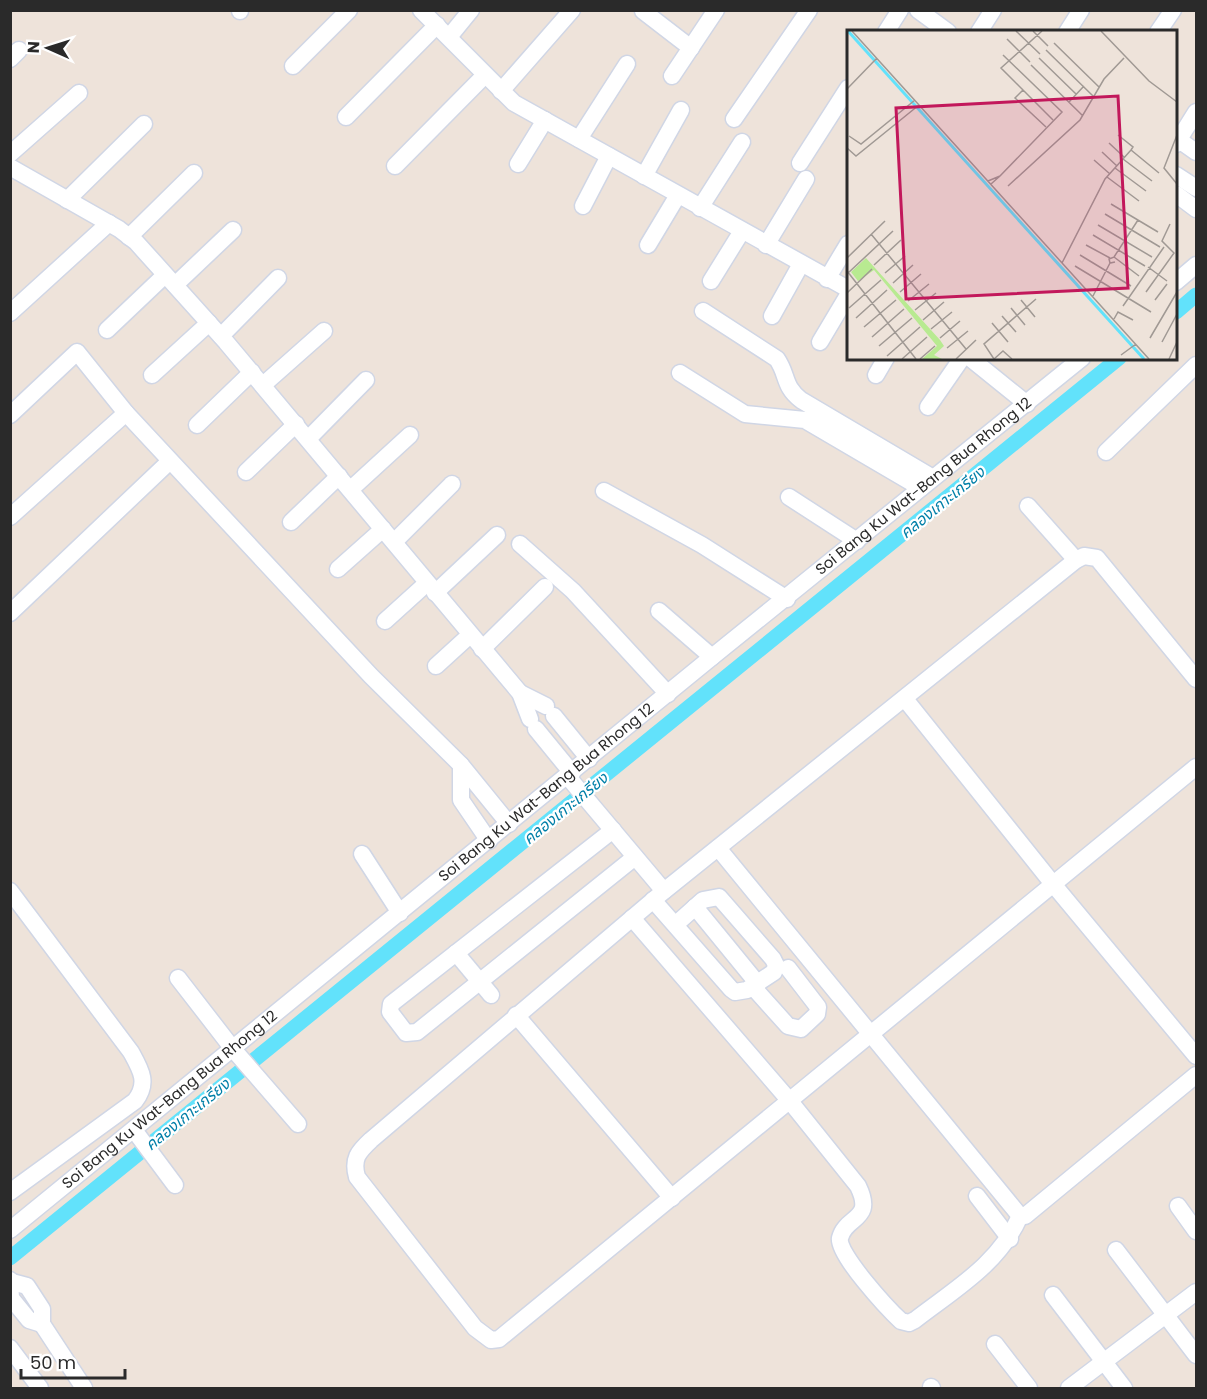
<svg xmlns="http://www.w3.org/2000/svg" width="1207" height="1399" font-family="Poppins,'Noto Sans Thai',sans-serif">
<style>
.lines{fill:none;stroke-linecap:round;stroke-linejoin:round}
.canal{stroke:#62e2fb;stroke-width:15}
.minor-casing{stroke:#d0d6e5;stroke-width:19}
.minor{stroke:#fff;stroke-width:16}
.labels{text-anchor:middle;stroke-width:4.5;stroke-linejoin:round;paint-order:stroke}
.street-label{font-size:15px;fill:#2a2a2a;stroke:#fff}
.water-label{font-size:16px;font-style:italic;fill:#007fa8;stroke:#fff}
.inset-river{fill:none;stroke:#62e2fb;stroke-width:3}
.inset-road{fill:none;stroke:#a09994;stroke-width:1.5}
.view{fill:#c2185b;fill-opacity:0.15;stroke:#c2185b;stroke-width:3}
.inset-edge{fill:none;stroke:#2a2a2a;stroke-width:3}
</style>
<rect width="100%" height="100%" fill="#eee3da"/>
<g class="lines">
<path class="canal" d="M 1176,312 L 1196,295
M 10,1258 L 1119,358"/>
<defs>
<g id="minor">
<path d="M 421,10 L 514,103 L 848,289"/>
<path d="M 918,10 L 948,32"/>
<path d="M 240,11 L 240,10"/>
<path d="M 643,11 L 691,48"/>
<path d="M 886,32 L 900,10"/>
<path d="M 979,32 L 993,10"/>
<path d="M 1067,32 L 1081,10"/>
<path d="M 1158,32 L 1173,10"/>
<path d="M 449,37 L 471,10"/>
<path d="M 10,59 L 19,50"/>
<path d="M 293,66 L 349,10"/>
<path d="M 672,76 L 716,10"/>
<path d="M 501,91 L 572,10"/>
<path d="M 346,117 L 437,25"/>
<path d="M 734,119 L 809,10"/>
<path d="M 579,139 L 627,64"/>
<path d="M 1179,140 L 1196,152"/>
<path d="M 1176,144 L 1196,112"/>
<path d="M 10,154 L 79,93"/>
<path d="M 800,163 L 848,88"/>
<path d="M 518,164 L 545,120"/>
<path d="M 395,166 L 485,75"/>
<path d="M 10,167 L 119,229 L 136,242 L 226,342 L 520,693 L 530,719"/>
<path d="M 1176,175 L 1196,188"/>
<path d="M 644,176 L 681,110"/>
<path d="M 1176,194 L 1196,209"/>
<path d="M 67,200 L 144,124"/>
<path d="M 583,206 L 609,156"/>
<path d="M 700,208 L 742,142"/>
<path d="M 129,237 L 194,173"/>
<path d="M 648,245 L 678,195"/>
<path d="M 766,245 L 806,179"/>
<path d="M 827,279 L 848,244"/>
<path d="M 711,281 L 742,231"/>
<path d="M 1176,282 L 1196,265"/>
<path d="M 175,285 L 233,230"/>
<path d="M 703,311 L 777,359 C 788,375 783,386 801,400 L 933,478"/>
<path d="M 10,313 L 109,223"/>
<path d="M 772,316 L 801,264"/>
<path d="M 107,330 L 165,275"/>
<path d="M 221,336 L 278,278"/>
<path d="M 820,342 L 848,295"/>
<path d="M 970,358 L 1027,404"/>
<path d="M 680,373 L 745,414 L 805,420 L 921,488"/>
<path d="M 152,375 L 209,323"/>
<path d="M 876,375 L 886,358"/>
<path d="M 263,385 L 324,331"/>
<path d="M 928,407 L 962,358"/>
<path d="M 10,415 L 77,352 L 126,413 L 371,676 L 461,765"/>
<path d="M 197,425 L 252,372"/>
<path d="M 308,439 L 366,380"/>
<path d="M 1106,452 L 1196,365"/>
<path d="M 246,472 L 296,424"/>
<path d="M 351,489 L 410,435"/>
<path d="M 604,491 L 702,545 L 787,599"/>
<path d="M 789,497 L 857,541"/>
<path d="M 1028,506 L 1076,560"/>
<path d="M 10,517 L 126,413"/>
<path d="M 291,522 L 339,476"/>
<path d="M 394,542 L 452,484"/>
<path d="M 520,544 L 573,591 L 668,694"/>
<path d="M 338,569 L 383,529"/>
<path d="M 435,593 L 497,535"/>
<path d="M 659,611 L 712,657"/>
<path d="M 10,613 L 170,461"/>
<path d="M 385,621 L 427,583"/>
<path d="M 482,649 L 545,587"/>
<path d="M 436,666 L 470,635"/>
<path d="M 1196,679 L 1097,558 L 1084,556 L 1076,560 L 664,891 L 371,1140 C 358,1152 352,1159 357,1177 L 475,1328 L 491,1340 L 499,1339 L 1196,767"/>
<path d="M 520,693 L 546,706"/>
<path d="M 905,699 L 1053,884 L 1196,1056"/>
<path d="M 554,716 L 589,759"/>
<path d="M 536,729 L 572,773"/>
<path d="M 568,777 L 664,891"/>
<path d="M 613,830 L 391,1004 L 390,1012 L 406,1033 L 417,1032 L 635,857"/>
<path d="M 489,841 L 461,800 L 461,765 L 509,824"/>
<path d="M 718,848 L 1020,1216"/>
<path d="M 362,854 L 400,913"/>
<path d="M 10,891 L 131,1052 C 141,1070 149,1083 135,1101 L 10,1192"/>
<path d="M 653,900 L 731,989 L 735,992 L 747,990 L 774,972 L 776,965 L 773,959 L 719,897 L 703,900 L 675,925"/>
<path d="M 695,907 L 758,984"/>
<path d="M 632,918 L 789,1100 L 858,1186 C 875,1221 846,1215 840,1238 C 836,1253 889,1310 901,1321 L 909,1323 L 915,1320 C 955,1289 999,1264 1020,1216"/>
<path d="M 456,953 L 491,995"/>
<path d="M 178,978 L 233,1049 L 298,1124"/>
<path d="M 753,987 L 788,1026 L 801,1029 L 817,1014 L 818,1007 L 788,968"/>
<path d="M 516,1015 L 672,1198"/>
<path d="M 134,1130 L 175,1185"/>
<path d="M 977,1196 L 1010,1239"/>
<path d="M 1178,1206 L 1196,1231"/>
<path d="M 1020,1216 L 1025,1216 L 1196,1075"/>
<path id="s1" d="M 10,1230 L 712,657 L 1082,358"/>
<path d="M 1116,1250 L 1196,1355"/>
<path d="M 10,1280 L 11,1298 L 29,1320 L 42,1324"/>
<path d="M 12,1282 L 27,1286 L 42,1309 L 42,1324 L 84,1388"/>
<path d="M 1053,1295 L 1124,1388"/>
<path d="M 995,1344 L 1029,1388"/>
<path d="M 10,1348 L 40,1388"/>
<path d="M 931,1387 L 932,1388"/>
<path d="M 1069,1388 L 1196,1292"/>
</g>
</defs>
<use href="#minor" class="minor-casing"/>
<use href="#minor" class="minor"/>
</g>
<g class="labels">
<g class="street-label">
<text dy="5" stroke="none"><textPath href="#s1" startOffset="1178">Soi Bang Ku Wat-Bang Bua Rhong 12</textPath></text>
<text dy="5" stroke="none"><textPath href="#s1" startOffset="692">Soi Bang Ku Wat-Bang Bua Rhong 12</textPath></text>
<text dy="5" stroke="none"><textPath href="#s1" startOffset="206">Soi Bang Ku Wat-Bang Bua Rhong 12</textPath></text>
</g>
<g class="water-label">
<text transform="translate(942 502) rotate(-39)" y="6">คลองเกาะเกรียง</text>
<text transform="translate(565 808) rotate(-39)" y="6">คลองเกาะเกรียง</text>
<text transform="translate(187 1114) rotate(-39)" y="6">คลองเกาะเกรียง</text>
</g>
</g>
<g transform="translate(847 30)">
<rect width="330" height="330" fill="#eee3da"/>
<path d="M 19,228 L 93,310 L 97,316 L 87,325 L 95,329 L 75,329 L 90,316 L 27,240 L 11,251 L 4,242 Z" fill="#b8ea91"/>
<path class="inset-river" d="M 1,1 L 297,329"/>
<path class="inset-road" d="M 5,1 L 302,329M 169,1 L 193,24M 186,1 L 201,16M 195,1 L 154,38 L 206,90M 254,1 L 302,51 L 330,72M 160,9 L 183,32M 207,13 L 252,57M 199,20 L 246,66M 192,28 L 229,64M 184,35 L 236,86M 0,59 L 30,28M 176,60 L 168,68 L 199,97M 222,72 L 237,56M 271,105 L 286,117 L 284,120M 330,105 L 317,138 L 330,154M 2,106 L 14,114 L 68,70M 262,113 L 277,127M 0,118 L 9,126 L 72,75M 255,122 L 270,136M 276,129 L 305,151M 247,130 L 263,144M 268,138 L 299,161M 153,146 L 215,82 L 156,25M 260,147 L 292,171M 141,151 L 153,146 L 144,154M 161,156 L 233,90 L 257,49 L 277,28M 264,174 L 311,202M 258,184 L 313,217M 251,195 L 305,227M 24,204 L 119,319M 246,205 L 298,236M 239,215 L 263,228M 233,225 L 284,256M 267,227 L 291,190M 0,228 L 38,191M 268,232 L 263,233 L 262,229 L 267,227 L 292,246M 215,233 L 258,149 L 284,120 L 312,143M 27,235 L 54,210M 228,236 L 304,282M 301,237 L 320,251M 0,241 L 69,329M 38,243 L 58,226M 0,244 L 46,201M 46,253 L 66,235M 53,262 L 74,244M 299,262 L 327,223 L 315,211 L 323,194M 0,263 L 25,239M 246,266 L 263,233M 174,270 L 188,287M 308,270 L 320,254M 61,271 L 82,254M 276,276 L 317,217M 2,278 L 34,250M 164,278 L 178,295M 68,280 L 89,263M 155,286 L 169,302M 9,288 L 40,260M 267,289 L 271,282 L 286,290M 76,290 L 97,272M 145,293 L 161,312M 17,297 L 49,270M 84,299 L 105,282M 25,307 L 57,279M 93,308 L 113,291M 303,308 L 330,262M 315,312 L 330,284M 32,316 L 65,288M 100,318 L 121,301M 274,325 L 289,314M 40,326 L 73,297M 55,329 L 80,307M 73,329 L 88,316M 109,329 L 129,310M 147,329 L 137,314 L 189,269M 147,329 L 156,321 L 165,329M 322,329 L 330,312"/>
<path class="view" d="M 271,66 L 281,258 L 59,269 L 49,78 Z"/>
<rect width="330" height="330" class="inset-edge"/>
</g>
<rect width="1207" height="1399" fill="none" stroke="#2a2a2a" stroke-width="24"/>
<g transform="translate(48 48) rotate(273)" stroke="#ffffff" stroke-width="4.5" paint-order="stroke">
<path d="M0-4.5L10 22L0 15L-10 22Z" fill="#2a2a2a"/>
<text y="-9" font-size="16" font-weight="bold" text-anchor="middle" fill="#2a2a2a">N</text>
</g>
<path d="M21 1369v9h104v-9" fill="none" stroke="#2a2a2a" stroke-width="3"/>
<text x="30" y="1369" font-size="18" fill="#2a2a2a" stroke="#ffffff" stroke-width="4.5" paint-order="stroke">50 m</text>
</svg>
